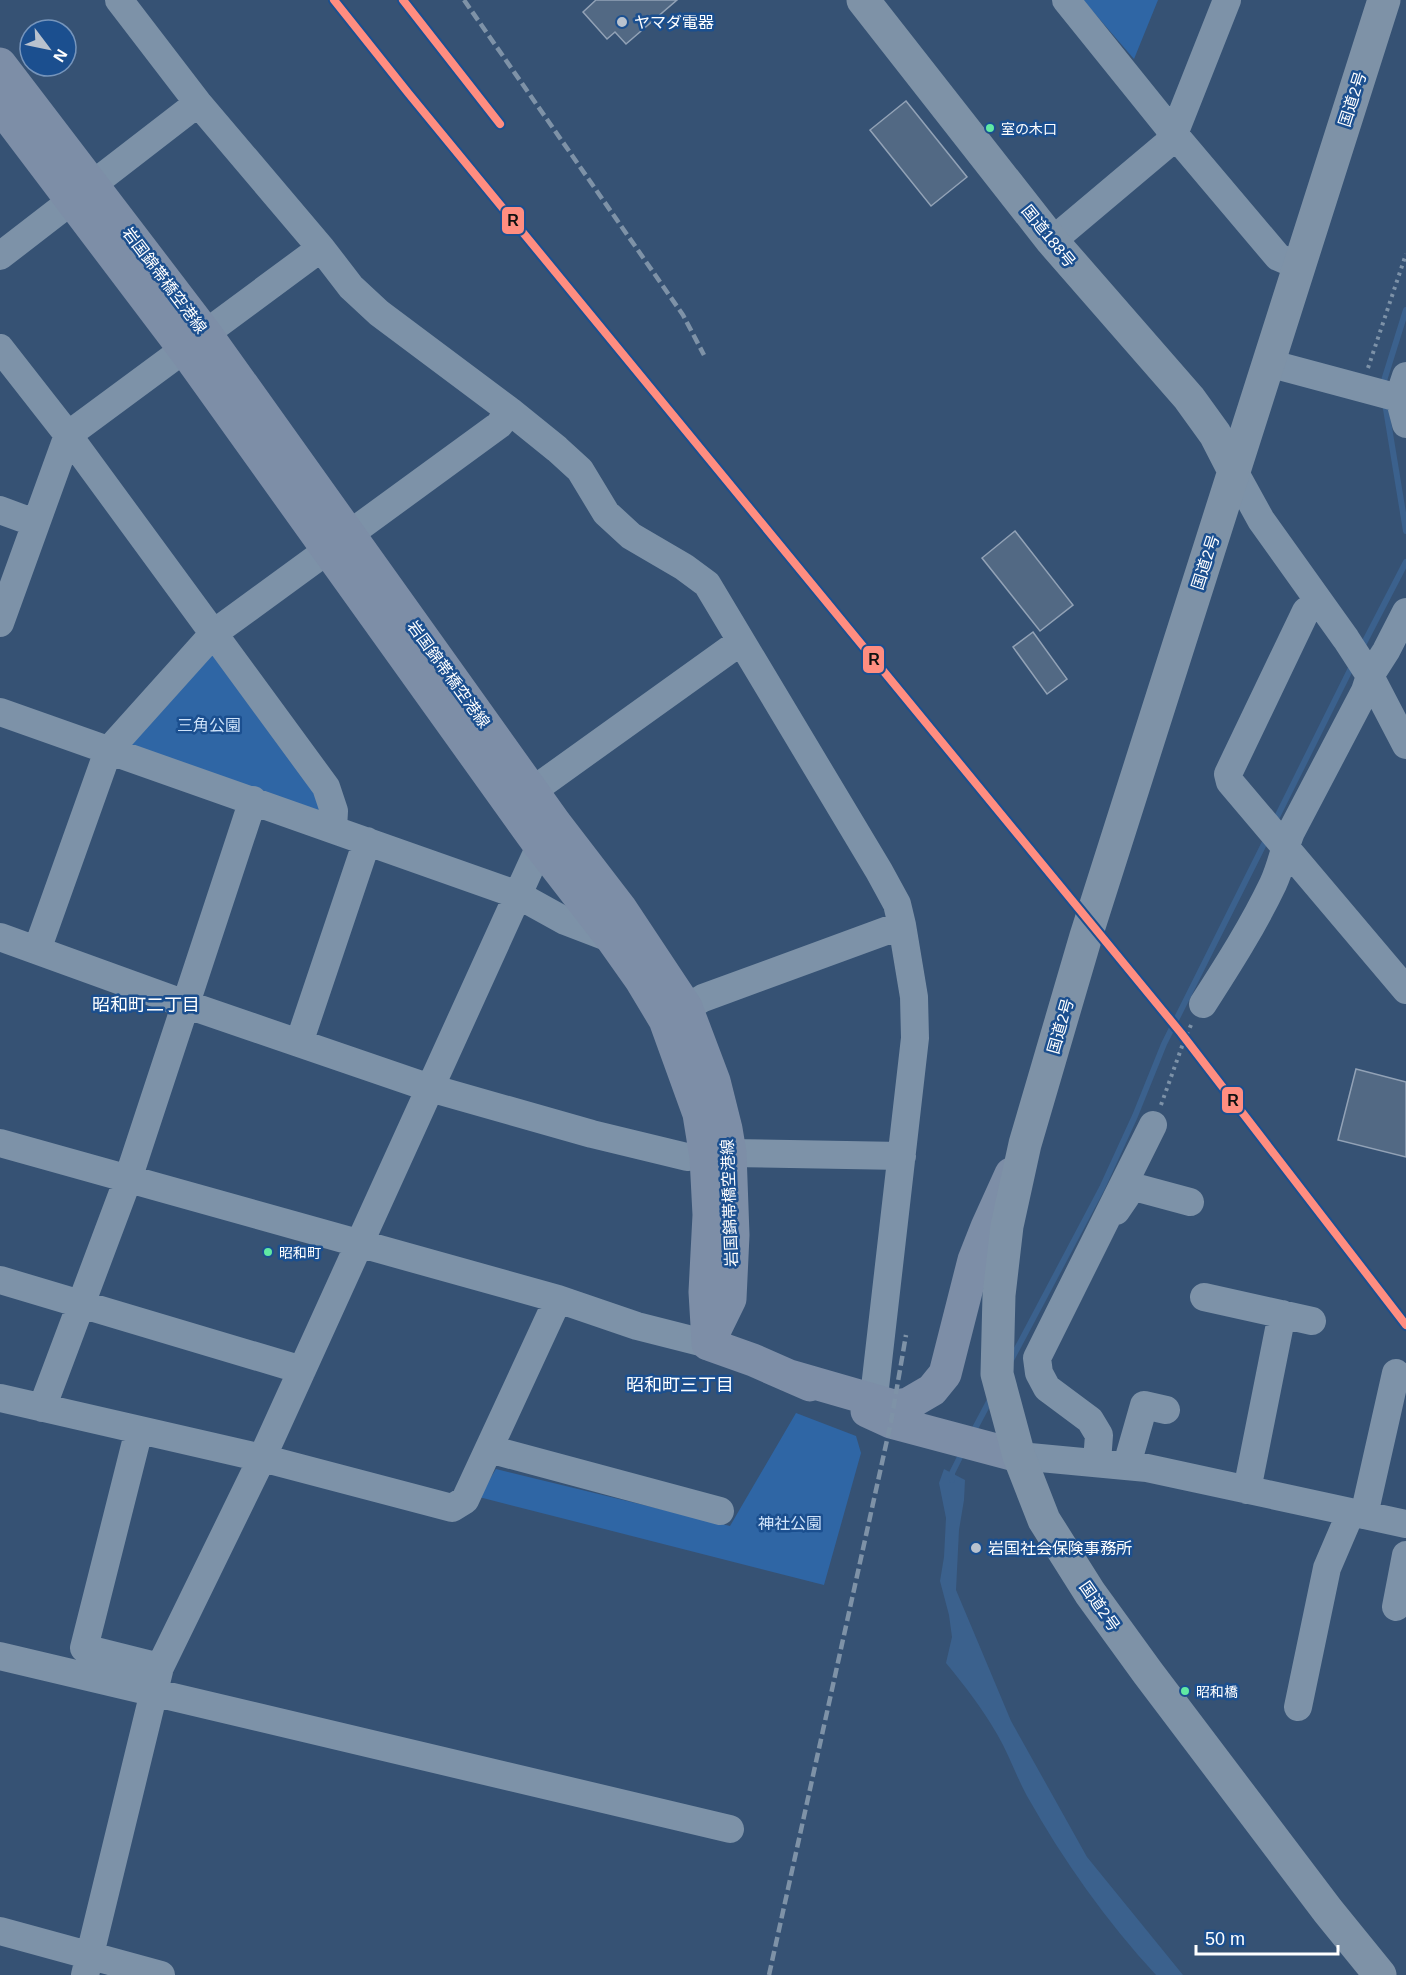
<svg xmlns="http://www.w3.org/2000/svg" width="1406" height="1975" font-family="Helvetica,'Noto Sans JP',sans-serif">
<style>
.green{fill:#2f66a5}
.water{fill:#3b618d}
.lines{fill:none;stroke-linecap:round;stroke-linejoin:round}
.stream{stroke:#3b618d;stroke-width:6}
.building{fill:#526984;stroke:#92a2b6;stroke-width:1.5}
.path{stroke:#7d92a8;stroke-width:4;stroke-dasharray:3 4.5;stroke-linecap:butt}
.minor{stroke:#7d92a8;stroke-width:28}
.major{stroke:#7d8ea7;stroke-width:33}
.highway{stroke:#7e92a7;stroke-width:33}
.rail{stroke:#7e92a7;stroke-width:4.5;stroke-dasharray:10 4.5;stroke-linecap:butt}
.rail-1-casing{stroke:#1b4f8f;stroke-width:12}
.rail-1{stroke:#ff8d80;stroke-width:8}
.poi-dot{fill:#b9c2ce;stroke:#1b4f8f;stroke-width:2}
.bus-dot{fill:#60e9a3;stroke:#1b4f8f;stroke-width:2}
.labels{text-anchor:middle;stroke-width:5;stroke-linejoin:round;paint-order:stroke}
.bus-label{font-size:14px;fill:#fff;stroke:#1b4f8f;text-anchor:start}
.poi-label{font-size:16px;fill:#fff;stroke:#1b4f8f;text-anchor:start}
.street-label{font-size:16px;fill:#fff;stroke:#1b4f8f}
.park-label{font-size:16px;fill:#cfe3fa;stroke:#1b4f8f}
.neighbourhood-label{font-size:18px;fill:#fff;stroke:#1b4f8f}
.line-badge{stroke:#1b4f8f;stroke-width:2}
.pale-badge-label{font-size:16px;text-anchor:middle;font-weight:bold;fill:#111}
</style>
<rect width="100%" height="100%" fill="#365274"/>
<path class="green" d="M 1083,0 L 1158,0 L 1134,59 Z
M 214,633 L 326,787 L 329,827 L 108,751 Z
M 796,1413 L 856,1436 L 861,1453 L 824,1585 L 479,1497 L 496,1469 L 730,1526 Z"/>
<path class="water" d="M 944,1469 L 965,1480 L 964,1500 L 959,1530 L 956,1590 L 1011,1721 L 1087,1857 L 1183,1975 L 1156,1975 C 1106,1921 1063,1860 1027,1796 C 1016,1776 1009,1754 997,1734 C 982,1708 965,1686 946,1663 L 952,1637 L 949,1615 L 940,1581 L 944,1557 L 946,1518 L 939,1483 Z"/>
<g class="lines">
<path class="stream" d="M 1382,387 L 1406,310
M 1385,403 L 1406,531
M 1362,647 L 1406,562
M 1275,821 L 1353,664
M 1011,1360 L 1102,1188 L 1135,1116 L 1164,1044 L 1267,838
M 972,1434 L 991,1398
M 952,1480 L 952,1473 L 963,1451"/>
</g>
<path class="building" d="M 596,0 L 677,0 L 626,44 L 615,32 L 607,39 L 583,12 Z
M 906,101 L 967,177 L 931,206 L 870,130 Z
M 1015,531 L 1073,605 L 1040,631 L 982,558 Z
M 1033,632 L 1067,679 L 1047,694 L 1013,647 Z
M 1356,1069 L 1406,1082 L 1406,1157 L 1338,1140 Z"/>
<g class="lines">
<path class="path" d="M 1368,368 L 1406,254
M 1161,1105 L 1185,1038 L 1192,1023"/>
<path class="minor" d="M 119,0 L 198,103 L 321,248 L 351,287 L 379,313 L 510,411 L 557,449 L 580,470 L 606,513 L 631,536 L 684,567 L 707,584 L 879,871 L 897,904 L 902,925 L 914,997 L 915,1038 L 872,1414
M 1066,0 L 1174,134 L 1278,257 L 1299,266
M 1052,241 L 1166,145 L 1174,134 L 1227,0
M 0,256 L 198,103
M 0,348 L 68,435 L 326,787 L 334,811 L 333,829
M 1268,363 L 1406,400
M 1406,376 L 1399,397 L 1406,424
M 1234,471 L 1261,520 L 1346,639 L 1370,676 L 1406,745
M 0,510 L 35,523
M 1319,601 L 1306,611 L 1228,774 L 1230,782 L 1406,990
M 0,623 L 68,435 L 321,248
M 0,712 L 518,895 L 565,921 L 612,939
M 514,804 L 740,642
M 0,937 L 185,1004 L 430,1088 L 592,1134 L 687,1157 L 730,1153 L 902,1156
M 37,950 L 108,751 L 214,633 L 499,425 L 510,411
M 1203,1004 C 1228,965 1253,926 1273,884 C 1281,867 1284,849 1291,832 L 1365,691 L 1370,676 L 1386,651 L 1406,612
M 667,1019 L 703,998 L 902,925
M 299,1043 L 367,841
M 0,1143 L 558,1299 L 637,1326 L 708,1344
M 1116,1211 L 1129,1192 L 1138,1188 L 1190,1202
M 0,1280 L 302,1370
M 1204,1297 L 1312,1321
M 0,1398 L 262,1458 L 452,1508 L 465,1500 L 558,1299
M 42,1408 L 128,1179 L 253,800
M 139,1430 L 84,1648 L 160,1667
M 489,1449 L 720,1511
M 1019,1456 L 1147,1468 L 1406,1524
M 1097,1462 L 1099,1435 L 1090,1420 L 1047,1388 L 1039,1373 L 1037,1358 L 1153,1125
M 1130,1466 L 1130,1454 L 1144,1405 L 1166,1410
M 1247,1490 L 1282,1314
M 1364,1515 L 1396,1373
M 1396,1607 L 1406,1555
M 0,1656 L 730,1829
M 1298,1707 L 1327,1568 L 1351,1512
M 0,1931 L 161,1975
M 85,1975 L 160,1667 L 262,1458 L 540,846 L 551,830"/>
<path class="major" d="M 0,64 L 206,334 L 555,823 L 621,909 L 686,1007 L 714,1081 L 726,1129 L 730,1153 L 733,1235 L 730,1299 L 708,1344
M 0,106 L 184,349 L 540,846 L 612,939 L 641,980 L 665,1020 L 699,1114 L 706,1157 L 709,1215 L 705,1292 L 708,1342
M 708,1344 L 753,1360 L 810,1385
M 790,1376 L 894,1406 L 908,1404 L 932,1390 L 945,1374 L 974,1260 L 987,1227 L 1011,1174
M 867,1411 L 891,1422 L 1019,1456"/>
<path class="highway" d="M 863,0 L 1052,241 L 1189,398 L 1215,434 L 1234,471
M 1380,1975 L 1328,1911 L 1148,1673 L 1090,1593 L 1044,1520 L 1019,1456 L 997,1374 L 999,1295 L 1007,1226 L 1025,1144 L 1086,936 L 1384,0"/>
<path class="rail" d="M 464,0 L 683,315 L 704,355
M 769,1975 L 891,1422 L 906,1335"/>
<defs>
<path id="rail-1" d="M 334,0 L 409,94 L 1181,1033 L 1406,1325
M 403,0 L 500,124"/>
</defs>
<use href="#rail-1" class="rail-1-casing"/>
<use href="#rail-1" class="rail-1"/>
</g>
<g class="poi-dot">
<circle cx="622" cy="22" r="6"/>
<circle cx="976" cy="1548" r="6"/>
</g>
<g class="bus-dot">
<circle cx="990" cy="128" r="5"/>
<circle cx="268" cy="1252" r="5"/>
<circle cx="1185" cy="1691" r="5"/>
</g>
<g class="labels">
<g class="bus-label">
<text x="1001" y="134">室の木口</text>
<text x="279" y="1258">昭和町</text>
<text x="1196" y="1697">昭和橋</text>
</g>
<g class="poi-label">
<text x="634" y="28">ヤマダ電器</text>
<text x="988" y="1554">岩国社会保険事務所</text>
</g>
<g class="street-label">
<text transform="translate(1352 99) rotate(-72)" y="6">国道2号</text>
<text transform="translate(1049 236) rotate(51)" y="6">国道188号</text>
<text transform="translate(165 280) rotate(53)" y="6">岩国錦帯橋空港線</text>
<text transform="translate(1205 562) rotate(-72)" y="6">国道2号</text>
<text transform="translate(449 674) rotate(54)" y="6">岩国錦帯橋空港線</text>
<text transform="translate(1060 1026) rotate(-74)" y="6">国道2号</text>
<text transform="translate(729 1203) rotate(-92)" y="6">岩国錦帯橋空港線</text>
<text transform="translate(1100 1606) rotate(55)" y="6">国道2号</text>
</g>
<g class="park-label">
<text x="209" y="731">三角公園</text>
<text x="790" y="1529">神社公園</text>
</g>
<g class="neighbourhood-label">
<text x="146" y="1011">昭和町二丁目</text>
<text x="680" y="1391">昭和町三丁目</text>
</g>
</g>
<g class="line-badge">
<rect x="501" y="206" width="24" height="29" rx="6" fill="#ff8d80"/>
<rect x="862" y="645" width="23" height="29" rx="6" fill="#ff8d80"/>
<rect x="1221" y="1086" width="23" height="28" rx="6" fill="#ff8d80"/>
</g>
<g class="pale-badge-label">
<text x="513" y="226">R</text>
<text x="874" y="665">R</text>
<text x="1233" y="1106">R</text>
</g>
<g transform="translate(48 48) rotate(122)"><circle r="28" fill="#1b4f8f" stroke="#7695bc" stroke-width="1.5"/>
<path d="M0-4.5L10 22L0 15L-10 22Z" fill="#b9c2ce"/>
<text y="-9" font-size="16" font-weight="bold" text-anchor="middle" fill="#ffffff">N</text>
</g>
<path d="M1196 1945v9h142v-9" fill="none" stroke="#ffffff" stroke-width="3"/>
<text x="1205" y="1945" font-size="18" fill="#ffffff" stroke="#1b4f8f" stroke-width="4.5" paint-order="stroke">50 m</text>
</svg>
